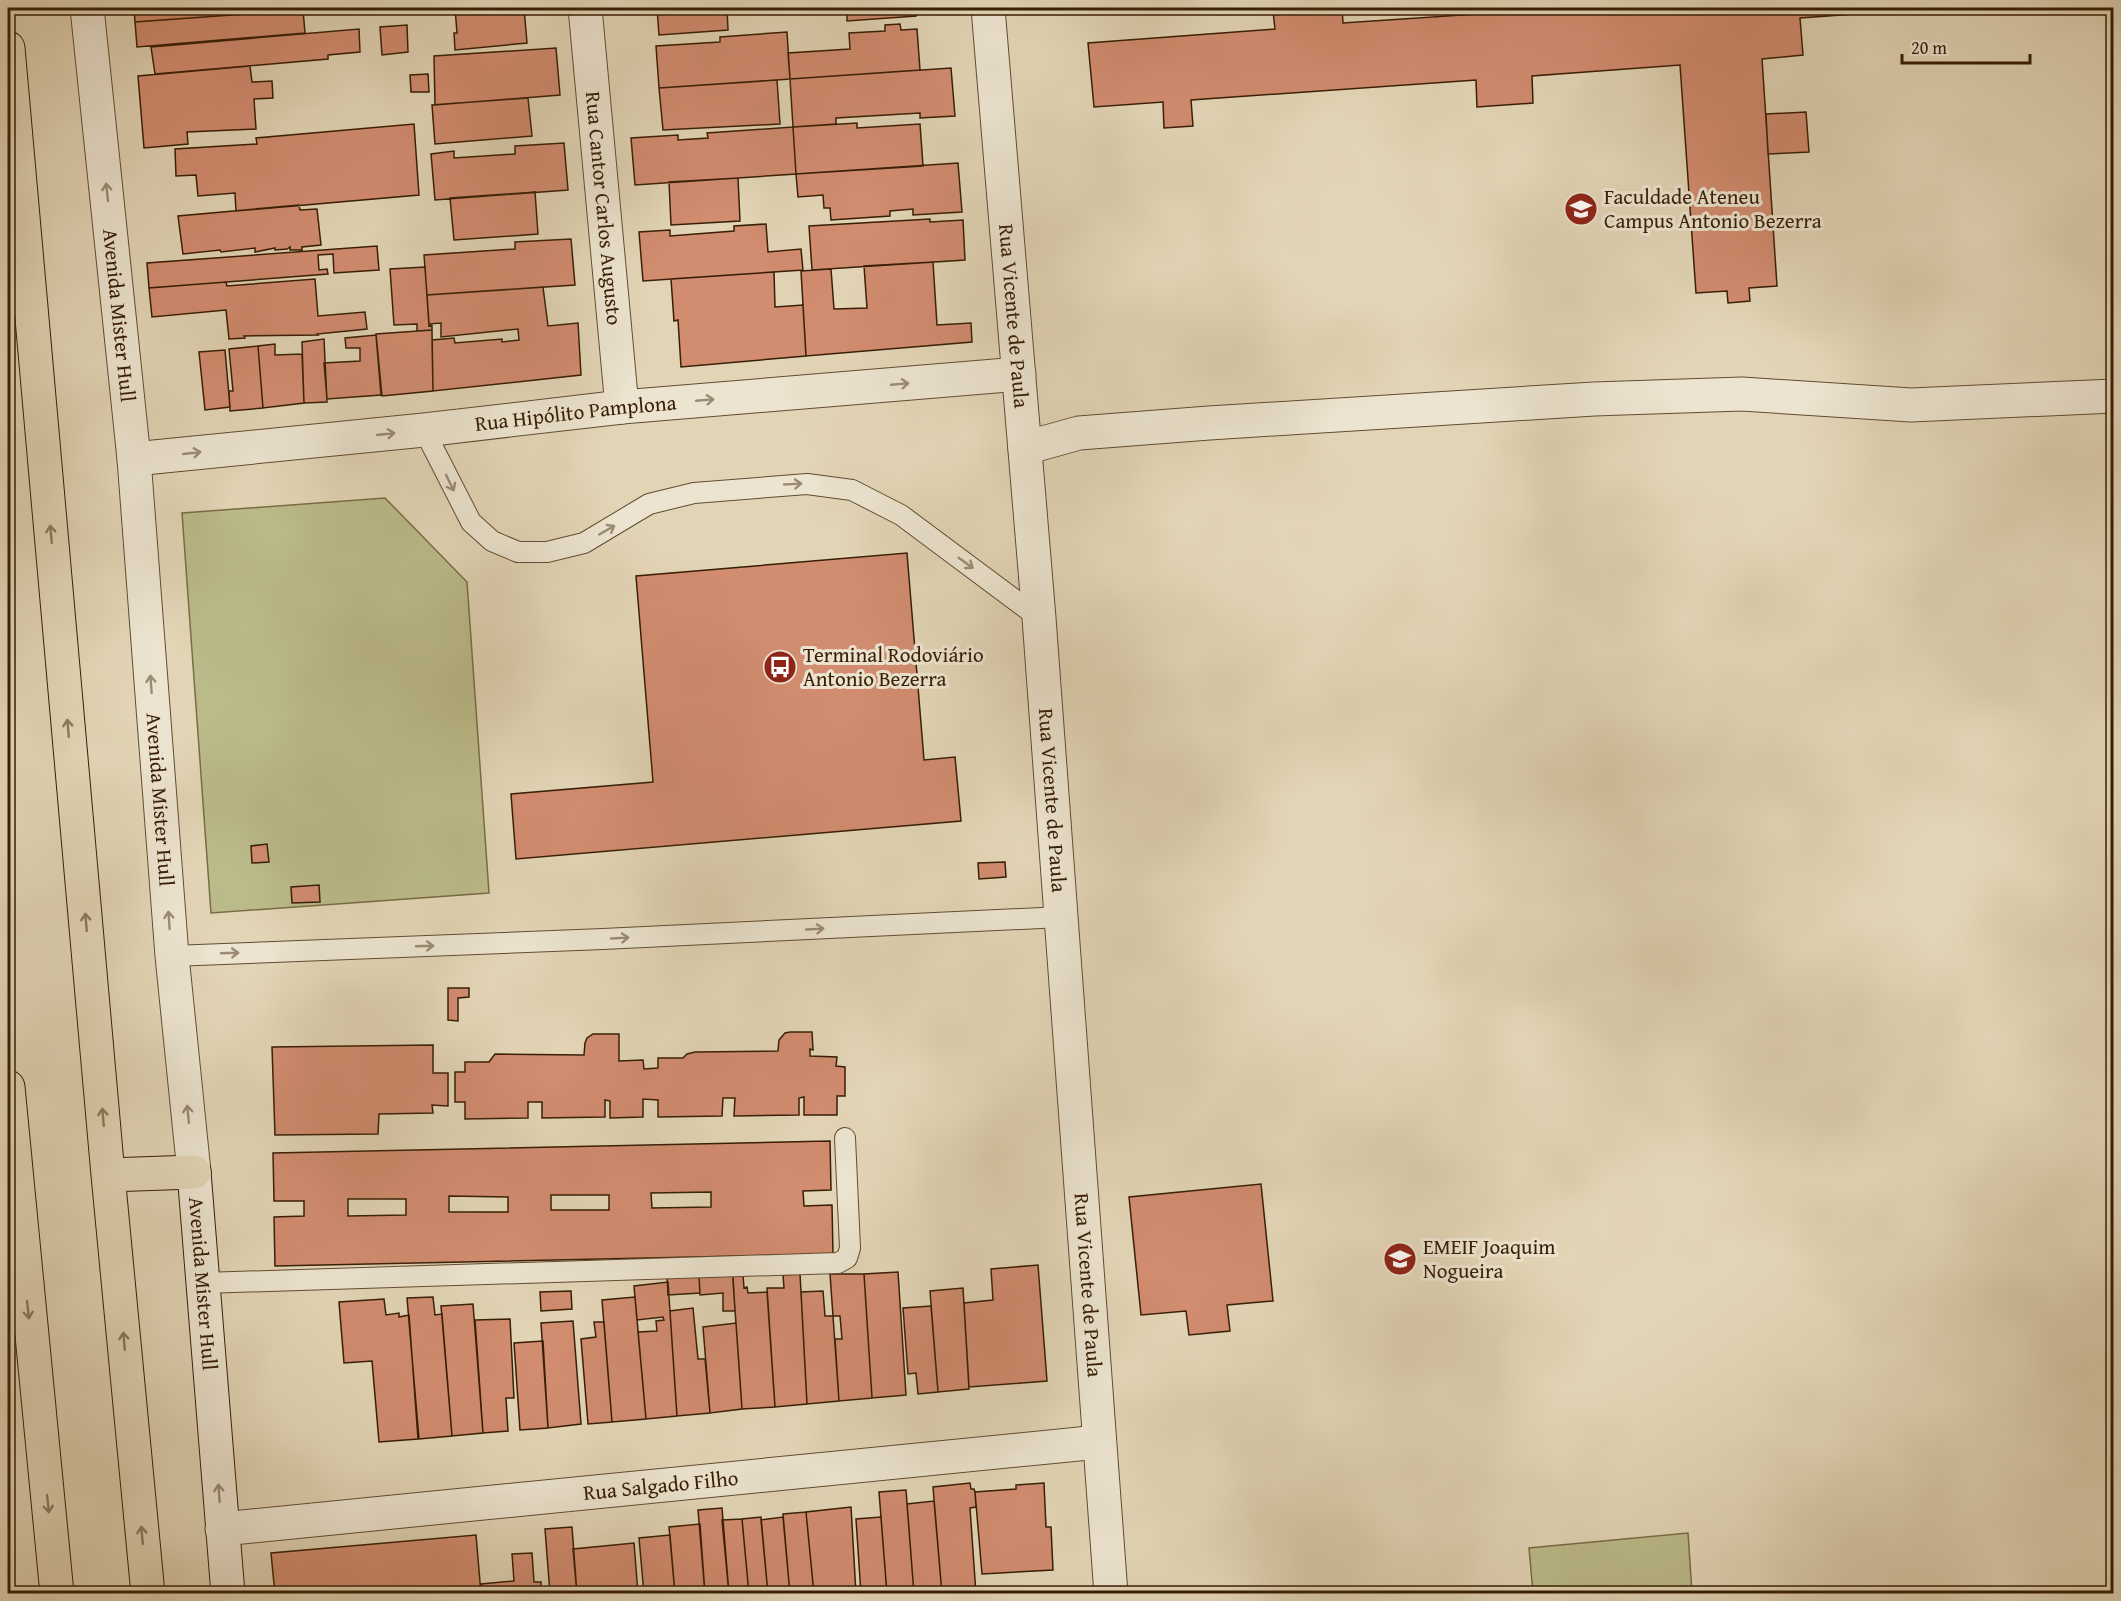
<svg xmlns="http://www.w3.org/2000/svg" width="2121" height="1601" font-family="'Gentium Book Plus',serif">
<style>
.green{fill:#bbbb89;stroke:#796c47;stroke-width:1.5}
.building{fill:#d28c70;stroke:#371e05;stroke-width:1.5;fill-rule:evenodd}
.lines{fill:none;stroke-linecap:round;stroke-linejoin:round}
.service-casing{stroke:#624c31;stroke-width:22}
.minor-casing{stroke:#624c31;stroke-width:35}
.secondary-casing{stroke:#371e05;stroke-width:35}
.trunk-casing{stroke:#371e05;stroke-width:35}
.service{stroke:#ece4d0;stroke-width:20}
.minor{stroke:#ece4d0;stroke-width:33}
.secondary{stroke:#ece4d0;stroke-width:33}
.trunk{stroke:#e2d5b6;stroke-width:33}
.oneway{stroke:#9b8b75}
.oneway2{stroke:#8c7a5e}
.labels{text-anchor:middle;stroke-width:6;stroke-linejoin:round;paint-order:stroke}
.poi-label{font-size:21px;fill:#371e05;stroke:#ece4d0;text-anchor:start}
.street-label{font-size:21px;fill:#371e05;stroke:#ece4d0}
</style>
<rect width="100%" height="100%" fill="#e2d5b6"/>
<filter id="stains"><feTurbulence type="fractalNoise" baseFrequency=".00333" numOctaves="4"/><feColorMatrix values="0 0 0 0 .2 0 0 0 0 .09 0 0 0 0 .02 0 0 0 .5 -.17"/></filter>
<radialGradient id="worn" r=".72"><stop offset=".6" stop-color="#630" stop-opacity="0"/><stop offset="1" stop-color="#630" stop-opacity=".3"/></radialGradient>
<path class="green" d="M 385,498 L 467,582 L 489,893 L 211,913 L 182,513 Z
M 1688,1533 L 1692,1593 L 1533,1593 L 1529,1548 Z"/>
<path class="building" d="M 134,8 L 303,8 L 303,10 L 135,22 Z
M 455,8 L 524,8 L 527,43 L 455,50 L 454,33 L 457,33 Z
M 657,8 L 727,8 L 728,30 L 659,35 Z
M 847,8 L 916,8 L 916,16 L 847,21 Z
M 1277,8 L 1342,8 L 1343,23 L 1567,8 L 1925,8 L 1925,9 L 1800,18 L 1803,55 L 1762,59 L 1777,286 L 1749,288 L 1750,301 L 1728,303 L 1727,291 L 1696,293 L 1680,65 L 1532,76 L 1533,103 L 1477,107 L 1476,80 L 1191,100 L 1193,126 L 1164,128 L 1163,102 L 1094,107 L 1088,43 L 1275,29 L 1273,11 L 1278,10 Z
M 303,10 L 305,33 L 137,47 L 135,22 Z
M 900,24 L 901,30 L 917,29 L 920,70 L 790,79 L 788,53 L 850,49 L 849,33 L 885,31 L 885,25 Z
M 407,25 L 408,52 L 382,55 L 380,27 Z
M 359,29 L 360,52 L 328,55 L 328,59 L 155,74 L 151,47 Z
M 787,32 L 790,79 L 659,88 L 656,46 L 720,42 L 720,37 Z
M 556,48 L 560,95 L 435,105 L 434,56 Z
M 250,66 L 252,82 L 272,81 L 273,98 L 254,99 L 256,129 L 187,132 L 188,144 L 144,148 L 138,76 Z
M 951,68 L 955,116 L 920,118 L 920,113 L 836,118 L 836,124 L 793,127 L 790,79 Z
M 428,74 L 429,92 L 411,92 L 410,75 Z
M 777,80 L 780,124 L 663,130 L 659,88 Z
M 528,98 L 532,136 L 435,144 L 432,105 Z
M 1806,112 L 1809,152 L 1768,154 L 1766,114 Z
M 857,123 L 857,128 L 920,124 L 923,166 L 796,174 L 793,127 Z
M 414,124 L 419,195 L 236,211 L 235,193 L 198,196 L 196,175 L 176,176 L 175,149 L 257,144 L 256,138 Z
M 793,127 L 796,174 L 635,185 L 631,138 L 678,135 L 678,140 L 708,138 L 707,133 Z
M 564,143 L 568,190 L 435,200 L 431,154 L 454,151 L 454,158 L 515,154 L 515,146 Z
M 958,163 L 962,212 L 913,215 L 913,209 L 890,211 L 890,216 L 831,220 L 830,208 L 824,208 L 823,195 L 798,197 L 796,174 Z
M 738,178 L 740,221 L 671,225 L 669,182 Z
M 535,192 L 538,234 L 454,240 L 450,198 Z
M 299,205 L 300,210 L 317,209 L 321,245 L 302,247 L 302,250 L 290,250 L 290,247 L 287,249 L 275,250 L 275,248 L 255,252 L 255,248 L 221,252 L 220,250 L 183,254 L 178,216 Z
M 930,219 L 930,222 L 963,220 L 965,260 L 812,270 L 809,226 Z
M 766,224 L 768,252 L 801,249 L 803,270 L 643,281 L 639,232 L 670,230 L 670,236 L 734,231 L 734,226 Z
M 571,239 L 575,285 L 427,295 L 424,255 L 515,249 L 515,242 Z
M 377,246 L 379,270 L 334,273 L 333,254 L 318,255 L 319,270 L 327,269 L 328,274 L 149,288 L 147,263 Z
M 933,262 L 937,325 L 971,323 L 972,342 L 806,356 L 801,271 L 831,269 L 834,309 L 867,308 L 864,266 Z
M 425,267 L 429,326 L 432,325 L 432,330 L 417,331 L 417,324 L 394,325 L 390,269 Z
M 774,272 L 775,307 L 803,305 L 806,356 L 681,367 L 678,320 L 674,321 L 671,279 Z
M 315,279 L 318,316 L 365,312 L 367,329 L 317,334 L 318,335 L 244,336 L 245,338 L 229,339 L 226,310 L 152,317 L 149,288 L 226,282 L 227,286 Z
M 543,287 L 548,326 L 578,323 L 581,375 L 433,391 L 432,340 L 454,338 L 455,343 L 502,339 L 502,342 L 519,340 L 518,329 L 441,337 L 441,323 L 429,324 L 427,295 Z
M 432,330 L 433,391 L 382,396 L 376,334 Z
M 376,335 L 381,395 L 327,399 L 324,363 L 360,361 L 360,348 L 346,348 L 345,338 Z
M 324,339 L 327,402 L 304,403 L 302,342 Z
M 275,344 L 275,355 L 302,354 L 304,403 L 263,408 L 258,346 Z
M 258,346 L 263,408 L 230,411 L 229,391 L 233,391 L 229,349 Z
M 225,350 L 230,407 L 205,410 L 199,352 Z
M 907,553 L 924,760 L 955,757 L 961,821 L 516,859 L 511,794 L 653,782 L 636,576 Z
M 267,844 L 269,862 L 252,863 L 251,846 Z
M 1005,862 L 1006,877 L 979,879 L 978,863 Z
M 319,885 L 320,902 L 292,903 L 291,887 Z
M 448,988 L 469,988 L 469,997 L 458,998 L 458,1021 L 448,1020 Z
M 790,1032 L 812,1032 L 813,1050 L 810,1049 L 810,1056 L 837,1057 L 836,1066 L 845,1067 L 845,1096 L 837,1096 L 837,1115 L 804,1115 L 804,1097 L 799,1098 L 799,1115 L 734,1116 L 735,1098 L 723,1098 L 722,1116 L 658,1117 L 658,1100 L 643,1099 L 643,1117 L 610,1118 L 610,1101 L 605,1100 L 605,1117 L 542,1118 L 542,1102 L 528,1102 L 528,1118 L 465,1119 L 465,1102 L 455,1102 L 455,1072 L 465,1072 L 465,1062 L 489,1062 L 495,1054 L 584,1055 L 585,1043 L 587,1038 L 593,1034 L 619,1034 L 619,1061 L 643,1060 L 644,1069 L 658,1068 L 658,1058 L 683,1058 L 687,1054 L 695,1052 L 778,1051 L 779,1040 L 785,1033 Z
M 433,1045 L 433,1073 L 448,1073 L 448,1106 L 432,1105 L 433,1113 L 379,1114 L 378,1134 L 275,1135 L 272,1047 Z
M 830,1141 L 831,1190 L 803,1191 L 804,1206 L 832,1205 L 833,1254 L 275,1266 L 274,1217 L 304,1216 L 304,1201 L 274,1201 L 273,1153 ZM 711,1192 L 711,1207 L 652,1208 L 651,1193 ZM 551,1195 L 609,1195 L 609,1210 L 551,1210 ZM 449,1196 L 508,1197 L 508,1212 L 449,1212 ZM 348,1199 L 406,1199 L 406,1215 L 348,1216 Z
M 1261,1184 L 1273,1301 L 1227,1305 L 1230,1331 L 1189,1335 L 1186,1311 L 1141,1315 L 1129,1197 Z
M 1038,1265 L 1047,1381 L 969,1387 L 964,1303 L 993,1300 L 991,1269 Z
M 898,1272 L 906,1395 L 872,1398 L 864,1274 Z
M 800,1274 L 807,1404 L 775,1407 L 767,1288 L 784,1288 L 783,1275 Z
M 830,1274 L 864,1274 L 872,1398 L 839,1401 L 835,1339 L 842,1339 L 840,1316 L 833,1316 Z
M 743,1275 L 744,1288 L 747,1287 L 748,1293 L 767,1292 L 775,1407 L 742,1409 L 733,1281 L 733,1276 Z
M 667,1276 L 699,1276 L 700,1293 L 668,1295 Z
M 699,1276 L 733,1276 L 735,1311 L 723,1311 L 723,1293 L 700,1295 Z
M 668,1282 L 677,1416 L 646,1419 L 638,1332 L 657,1331 L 656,1321 L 664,1320 L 663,1317 L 637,1320 L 634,1286 Z
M 963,1288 L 969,1389 L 938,1392 L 930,1291 Z
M 571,1291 L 572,1309 L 541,1311 L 540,1292 Z
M 823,1291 L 825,1316 L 833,1316 L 839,1401 L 807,1404 L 801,1292 Z
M 433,1297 L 435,1315 L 442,1314 L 452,1436 L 419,1439 L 407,1298 Z
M 635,1297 L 646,1419 L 612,1422 L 602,1300 Z
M 384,1299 L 386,1315 L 399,1313 L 399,1317 L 409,1315 L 418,1439 L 379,1442 L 372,1361 L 344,1363 L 339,1302 Z
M 473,1304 L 483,1433 L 452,1436 L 441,1306 Z
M 931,1306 L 938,1392 L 918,1394 L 916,1373 L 908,1374 L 903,1308 Z
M 693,1308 L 698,1359 L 705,1359 L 710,1413 L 677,1416 L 670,1311 Z
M 510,1319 L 514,1398 L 506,1398 L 508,1431 L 483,1433 L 475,1320 Z
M 573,1321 L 581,1424 L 548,1428 L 541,1323 Z
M 594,1322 L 604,1322 L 612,1422 L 588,1424 L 581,1339 L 596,1337 Z
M 736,1323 L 742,1409 L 710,1413 L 703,1327 Z
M 543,1341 L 548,1428 L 520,1430 L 514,1343 Z
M 970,1483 L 971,1489 L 974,1489 L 975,1492 L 976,1507 L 970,1508 L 976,1594 L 942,1594 L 933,1487 Z
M 1044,1483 L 1046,1527 L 1051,1527 L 1053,1570 L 982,1574 L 975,1492 L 1016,1489 L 1016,1485 Z
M 906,1490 L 914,1594 L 887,1594 L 879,1492 Z
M 934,1501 L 942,1594 L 914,1594 L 907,1504 Z
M 851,1507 L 856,1594 L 814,1594 L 806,1512 Z
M 722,1508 L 729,1594 L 705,1594 L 698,1510 Z
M 806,1512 L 814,1594 L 790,1594 L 783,1514 Z
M 761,1517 L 768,1594 L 749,1594 L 742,1519 Z
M 783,1517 L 790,1594 L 768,1594 L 761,1520 Z
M 881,1517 L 887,1594 L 861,1594 L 856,1519 Z
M 742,1519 L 749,1594 L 729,1594 L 722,1520 Z
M 700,1524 L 705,1594 L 675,1594 L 669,1527 Z
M 572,1527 L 577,1594 L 550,1594 L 545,1529 Z
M 476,1535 L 481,1594 L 275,1594 L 271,1553 Z
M 670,1535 L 675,1594 L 644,1594 L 639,1538 Z
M 634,1543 L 638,1594 L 577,1594 L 573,1549 Z
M 532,1553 L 534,1582 L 541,1582 L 541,1594 L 481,1594 L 481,1584 L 514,1581 L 512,1554 Z"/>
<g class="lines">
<defs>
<path id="service" d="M 424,430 L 471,522 L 492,541 L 518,552 L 547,552 L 584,543 L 649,504 L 694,493 L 807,484 L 852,490 L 901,515 L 1039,618
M 172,956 L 603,939 L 1061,917
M 203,1283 L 838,1263 L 847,1258 L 850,1248 L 845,1138"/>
<g id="minor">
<path id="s1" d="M 87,8 L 134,459 L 172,956 L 194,1172"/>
<path id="s2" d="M 585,8 L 622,407"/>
<path id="s3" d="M 988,8 L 1039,618 L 1111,1594"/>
<path d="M 1025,448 L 1079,433 L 1209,423 L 1594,399 L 1742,394 L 1911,405 L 2114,396"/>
<path id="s4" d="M 134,459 L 424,430 L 622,407 L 1019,374"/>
<path id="s5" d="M 222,1529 L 1099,1442"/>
</g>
<g id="secondary">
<path id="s6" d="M 194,1172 L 228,1594"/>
</g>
<path id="trunk" d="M 8,48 L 108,1175 L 148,1594
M 8,1087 L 57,1594
M 108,1175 L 194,1172"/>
</defs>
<use href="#service" class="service-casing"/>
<use href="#minor" class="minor-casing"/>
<use href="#secondary" class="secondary-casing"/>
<use href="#trunk" class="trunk-casing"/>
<use href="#service" class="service"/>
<use href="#minor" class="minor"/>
<use href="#secondary" class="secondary"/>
<use href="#trunk" class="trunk"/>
</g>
<defs><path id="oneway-shaft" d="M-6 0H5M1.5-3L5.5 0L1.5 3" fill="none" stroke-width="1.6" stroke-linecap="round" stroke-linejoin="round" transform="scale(1.5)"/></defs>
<g class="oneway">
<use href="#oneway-shaft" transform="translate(107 192) rotate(-96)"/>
<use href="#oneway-shaft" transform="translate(900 384) rotate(-5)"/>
<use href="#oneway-shaft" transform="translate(705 400) rotate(-5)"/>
<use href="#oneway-shaft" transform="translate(386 434) rotate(-6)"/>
<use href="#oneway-shaft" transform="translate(192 453) rotate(-6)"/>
<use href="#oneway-shaft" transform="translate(450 483) rotate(64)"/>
<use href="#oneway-shaft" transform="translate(793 484) rotate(-3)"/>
<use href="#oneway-shaft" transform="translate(607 530) rotate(-30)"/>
<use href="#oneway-shaft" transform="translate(966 563) rotate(36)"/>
<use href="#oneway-shaft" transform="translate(151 684) rotate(-94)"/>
<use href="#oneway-shaft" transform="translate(169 920) rotate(-94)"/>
<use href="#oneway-shaft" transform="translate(815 929) rotate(-3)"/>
<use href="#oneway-shaft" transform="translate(620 938) rotate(-3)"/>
<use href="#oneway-shaft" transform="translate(425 946) rotate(-2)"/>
<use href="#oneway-shaft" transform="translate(230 953) rotate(-2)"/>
<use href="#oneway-shaft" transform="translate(188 1114) rotate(-96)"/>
<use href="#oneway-shaft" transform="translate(219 1493) rotate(-94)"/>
</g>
<g class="oneway2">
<use href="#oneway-shaft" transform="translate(51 534) rotate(-95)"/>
<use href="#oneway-shaft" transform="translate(68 728) rotate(-95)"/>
<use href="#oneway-shaft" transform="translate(86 922) rotate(-95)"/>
<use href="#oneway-shaft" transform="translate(103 1117) rotate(-95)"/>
<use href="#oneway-shaft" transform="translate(28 1310) rotate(84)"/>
<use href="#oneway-shaft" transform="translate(124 1341) rotate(-95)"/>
<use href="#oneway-shaft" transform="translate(48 1504) rotate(84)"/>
<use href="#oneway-shaft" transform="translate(142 1535) rotate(-95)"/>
</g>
<defs>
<symbol id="university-disc" viewBox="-11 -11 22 22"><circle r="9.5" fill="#8f2418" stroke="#ece4d0"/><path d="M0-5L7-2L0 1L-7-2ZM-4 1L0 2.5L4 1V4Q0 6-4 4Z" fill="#fff"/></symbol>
<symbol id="bus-disc" viewBox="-11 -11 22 22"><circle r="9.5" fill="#8f2418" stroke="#ece4d0"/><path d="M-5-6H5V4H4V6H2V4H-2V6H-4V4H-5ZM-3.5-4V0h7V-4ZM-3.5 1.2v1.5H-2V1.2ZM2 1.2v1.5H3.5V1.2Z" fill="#fff"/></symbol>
<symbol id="school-disc" viewBox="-11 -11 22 22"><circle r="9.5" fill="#8f2418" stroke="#ece4d0"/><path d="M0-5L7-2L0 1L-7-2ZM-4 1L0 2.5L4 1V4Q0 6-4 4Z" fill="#fff"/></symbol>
</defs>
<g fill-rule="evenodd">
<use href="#university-disc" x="1562" y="190" width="38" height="38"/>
<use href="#bus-disc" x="761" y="648" width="38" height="38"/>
<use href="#school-disc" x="1381" y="1240" width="38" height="38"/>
</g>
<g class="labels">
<g class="poi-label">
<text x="1604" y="204">Faculdade Ateneu<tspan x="1604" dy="24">Campus Antonio Bezerra</tspan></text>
<text x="803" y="662">Terminal Rodoviário<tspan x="803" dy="24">Antonio Bezerra</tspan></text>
<text x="1423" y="1254">EMEIF Joaquim<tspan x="1423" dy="24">Nogueira</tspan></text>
</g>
<g class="street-label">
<text dy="7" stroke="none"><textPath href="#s2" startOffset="201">Rua Cantor Carlos Augusto</textPath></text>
<text dy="7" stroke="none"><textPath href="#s1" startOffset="309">Avenida Mister Hull</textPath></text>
<text dy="7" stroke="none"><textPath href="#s3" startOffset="309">Rua Vicente de Paula</textPath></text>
<text dy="7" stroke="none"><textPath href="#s4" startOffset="444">Rua Hipólito Pamplona</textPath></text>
<text dy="7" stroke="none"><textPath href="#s1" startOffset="795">Avenida Mister Hull</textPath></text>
<text dy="7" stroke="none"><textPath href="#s3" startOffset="795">Rua Vicente de Paula</textPath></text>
<text dy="7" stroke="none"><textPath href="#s6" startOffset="112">Avenida Mister Hull</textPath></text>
<text dy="7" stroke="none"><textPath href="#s3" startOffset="1281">Rua Vicente de Paula</textPath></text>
<text dy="7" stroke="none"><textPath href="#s5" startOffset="441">Rua Salgado Filho</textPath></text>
</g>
</g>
<rect width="2121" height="1601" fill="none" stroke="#e2d5b6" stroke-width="30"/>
<rect x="9" y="9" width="2103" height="1583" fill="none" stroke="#371e05" stroke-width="3"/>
<rect x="15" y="15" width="2091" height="1571" fill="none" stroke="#371e05" stroke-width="1.5"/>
<path d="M1902 54v9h128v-9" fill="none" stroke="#371e05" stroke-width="3"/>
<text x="1911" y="54" font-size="18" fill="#371e05" stroke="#ece4d0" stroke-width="4.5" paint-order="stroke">20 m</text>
<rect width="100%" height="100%" filter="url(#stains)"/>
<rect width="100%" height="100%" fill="url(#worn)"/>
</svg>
